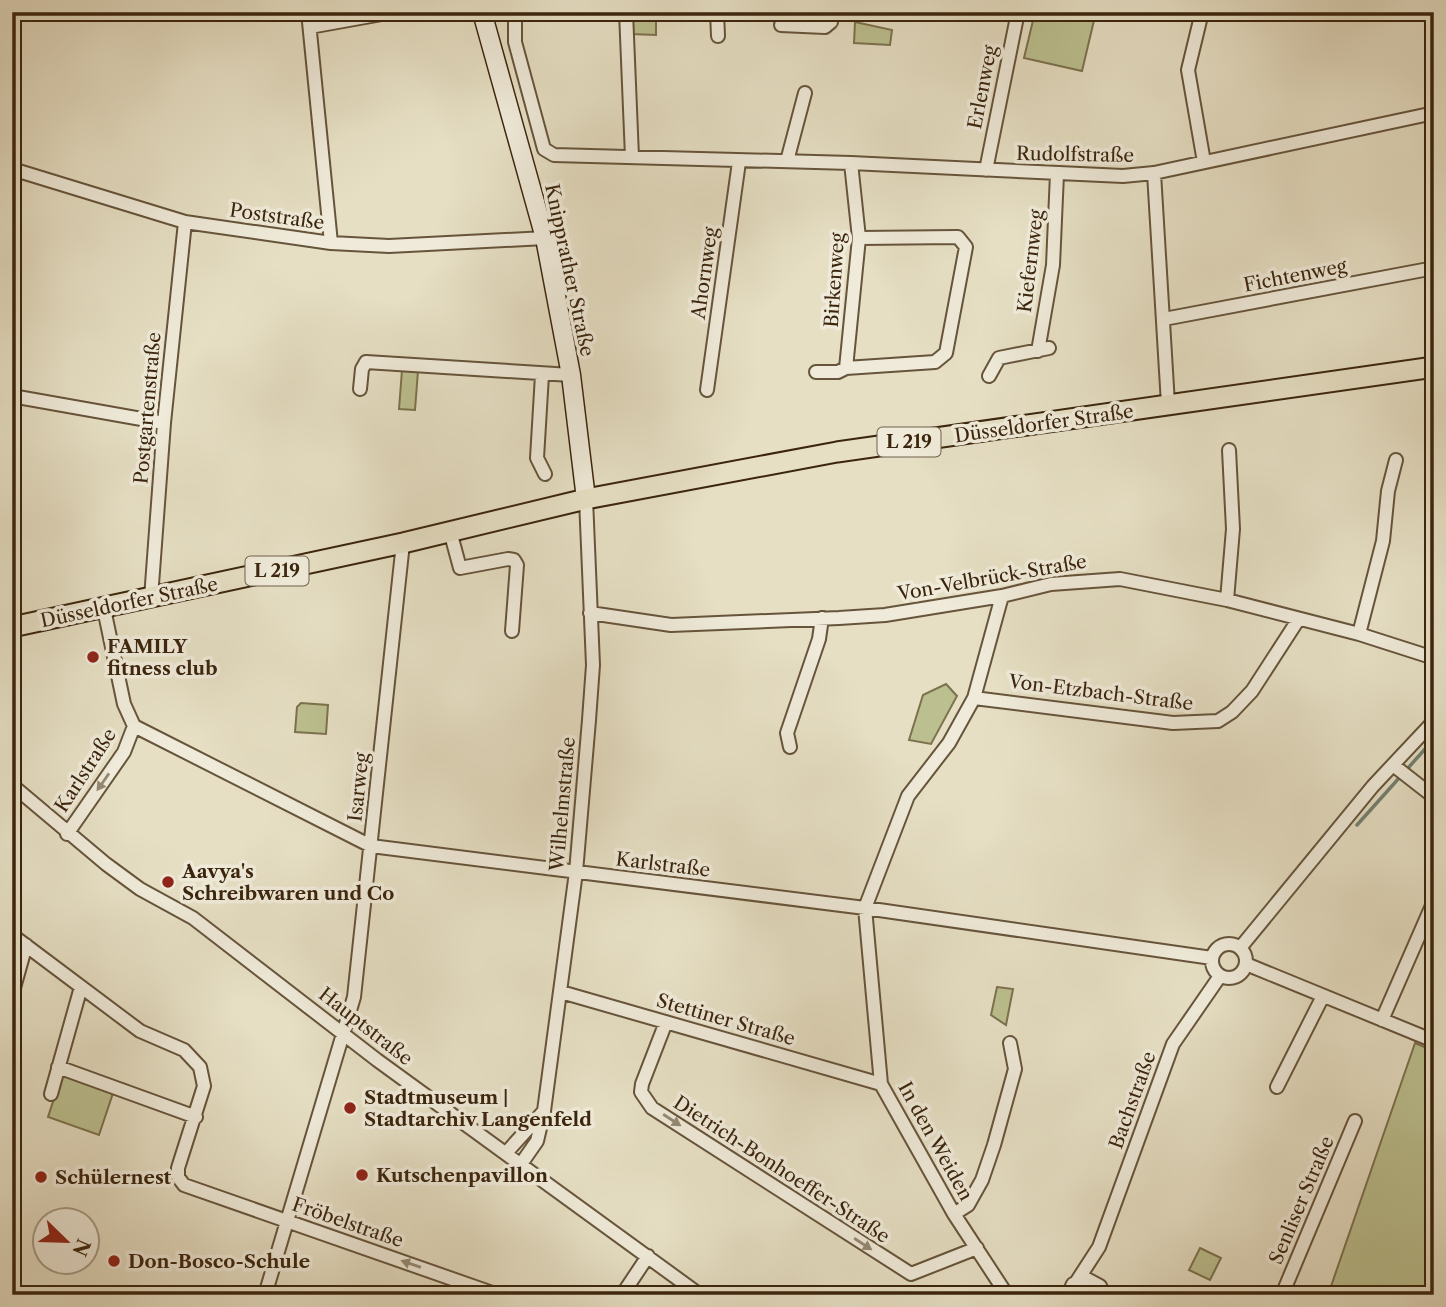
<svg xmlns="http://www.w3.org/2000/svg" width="1446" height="1307" font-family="'Libre Caslon Text',serif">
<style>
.green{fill:#bcc090;stroke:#7c724e;stroke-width:2}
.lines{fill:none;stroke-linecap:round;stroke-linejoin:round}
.stream{stroke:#728071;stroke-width:3.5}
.minor-casing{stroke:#66543b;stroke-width:16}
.secondary-casing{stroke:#3b250d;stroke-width:21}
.primary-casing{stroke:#3b250d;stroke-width:23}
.minor{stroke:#efead9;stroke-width:12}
.secondary{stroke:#efead9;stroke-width:18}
.primary{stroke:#e6dfc4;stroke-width:19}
.oneway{fill:#958873}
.poi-dot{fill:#8f2418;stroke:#efead9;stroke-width:2.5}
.labels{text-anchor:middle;stroke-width:7;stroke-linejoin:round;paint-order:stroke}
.shield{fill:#efead9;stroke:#71604a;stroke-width:2}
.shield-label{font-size:18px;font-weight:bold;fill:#3b250d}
.street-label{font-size:19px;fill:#3b250d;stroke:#efead9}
.poi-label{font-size:19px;font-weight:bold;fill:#3b250d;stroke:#efead9;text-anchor:start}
</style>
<rect width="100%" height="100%" fill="#e6dfc4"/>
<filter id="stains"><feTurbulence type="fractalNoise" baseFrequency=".00286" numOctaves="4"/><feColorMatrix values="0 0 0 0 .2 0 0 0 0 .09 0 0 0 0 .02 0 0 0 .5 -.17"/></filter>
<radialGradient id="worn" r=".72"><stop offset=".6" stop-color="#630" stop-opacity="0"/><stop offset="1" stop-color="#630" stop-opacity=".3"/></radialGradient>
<path class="green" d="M 631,12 L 656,12 L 656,35 L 631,34 Z
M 1035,12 L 1096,12 L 1082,71 L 1024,58 Z
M 855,22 L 892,30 L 890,45 L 854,43 Z
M 402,370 L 418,371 L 415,410 L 399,409 Z
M 946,684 L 957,696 L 931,744 L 909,740 L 923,695 Z
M 301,703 L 328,705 L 326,734 L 295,732 L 297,707 Z
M 997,987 L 1013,989 L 1006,1025 L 991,1015 Z
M 1415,1043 L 1434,1051 L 1434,1295 L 1328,1295 Z
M 62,1074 L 113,1093 L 99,1135 L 48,1117 Z
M 1200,1248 L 1221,1258 L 1210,1280 L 1189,1270 Z"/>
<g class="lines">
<path class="stream" d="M 1357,825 L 1434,739"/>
<defs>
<path id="minor" d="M 308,12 L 331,243
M 515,12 L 515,42 L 544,149 L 554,155 L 851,163 L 1123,176 L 1154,173 L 1434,113
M 626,12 L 632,157
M 717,12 L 718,36
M 1202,12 L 1188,70 L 1204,162
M 781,25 L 825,27 L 831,22 L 829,12
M 310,27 L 393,12
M 787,161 L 805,93
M 12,169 L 185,222 L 331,243 L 389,246 L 545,238
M 986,170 L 1018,12
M 1154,173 L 1168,404
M 1164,319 L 1434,268
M 1038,351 L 1053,265 L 1057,174
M 846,368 L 935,362 L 946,353 L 966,247 L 958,237 L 859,238
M 816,372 L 838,372 L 846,368 L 859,238 L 851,163
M 542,375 L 537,458 L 545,474
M 989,376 L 999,358 L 1049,348
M 360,389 L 362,369 L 366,362 L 571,375
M 707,390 L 739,162
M 12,396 L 164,423
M 450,531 L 460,568 L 508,559 L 514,560 L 517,565 L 512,631
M 1002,596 L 974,698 L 949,743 L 908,796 L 865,908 L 881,1084 L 954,1214 L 1007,1295
M 151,598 L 164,423 L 185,222
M 1227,600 L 1233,529 L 1229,450
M 104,609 L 124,704 L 134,726 L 371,846 L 865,908 L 1212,958
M 590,613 L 671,625 L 839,618 L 885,615 L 1002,596 L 1051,584 L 1120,579 L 1227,600 L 1359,634 L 1434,658
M 1359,634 L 1383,541 L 1388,491 L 1396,460
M 974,698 L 1173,723 L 1218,721 L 1232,712 L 1252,691 L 1298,620
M 790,747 L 787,733 L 819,639 L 822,618
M 1393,765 L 1434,797
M 12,785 L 106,864 L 140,889 L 193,918 L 377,1060 L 700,1295
M 67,834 L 124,752 L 134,726
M 12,935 L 140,1031 L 184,1050 L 200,1067 L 204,1086 L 178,1168 L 178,1177 L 184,1185 L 498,1295
M1212 961a17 17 0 1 1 34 0a17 17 0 1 1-34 0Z
M 1240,948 L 1373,786 L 1434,721
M 1246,964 L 1434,1041
M 561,992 L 881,1084
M 12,995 L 26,945
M 1382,1020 L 1434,901
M 666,1022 L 642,1084 L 641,1092 L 652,1108 L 911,1274 L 977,1248
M 58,1067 L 196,1117
M 1277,1087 L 1323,996
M 51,1094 L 81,987
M 506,1153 L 544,1111
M 521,1164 L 537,1141 L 544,1111 L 576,872 L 589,720 L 593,665 L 586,499
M 954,1214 L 968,1205 L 982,1180 L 994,1145 L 1015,1069 L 1010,1043
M 1077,1281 L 1099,1247 L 1173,1044 L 1220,976
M 265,1295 L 354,997 L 403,543
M 622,1295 L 648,1256
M 1068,1295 L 1073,1284 L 1087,1279 L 1100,1286 L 1104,1295
M 1282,1295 L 1355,1121"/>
<path id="secondary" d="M 482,12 L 545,238 L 571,375 L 586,499"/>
<path id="primary" d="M 12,627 L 403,543 L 586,499 L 837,452 L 1434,367"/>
</defs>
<use href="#minor" class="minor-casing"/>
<use href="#secondary" class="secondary-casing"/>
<use href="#primary" class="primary-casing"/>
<use href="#minor" class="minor"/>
<use href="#secondary" class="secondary"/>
<use href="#primary" class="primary"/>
</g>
<defs><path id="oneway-solid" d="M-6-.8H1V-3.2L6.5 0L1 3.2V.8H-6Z" transform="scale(1.75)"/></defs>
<g class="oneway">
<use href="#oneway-solid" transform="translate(103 782) rotate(125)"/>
<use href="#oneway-solid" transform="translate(672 1120) rotate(33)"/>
<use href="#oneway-solid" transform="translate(863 1244) rotate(33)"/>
<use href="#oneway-solid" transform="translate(411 1264) rotate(-161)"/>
</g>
<g class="poi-dot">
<circle cx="93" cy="657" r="7"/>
<circle cx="168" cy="882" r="7"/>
<circle cx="350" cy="1108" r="7"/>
<circle cx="362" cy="1175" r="7"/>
<circle cx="41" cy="1177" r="7"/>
<circle cx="114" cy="1261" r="7"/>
</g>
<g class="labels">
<g class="shield">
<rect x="877.5" y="427.5" width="63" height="29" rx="5"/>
<rect x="245.5" y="556.5" width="63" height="29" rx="5"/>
</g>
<g class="shield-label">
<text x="909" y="448">L 219</text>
<text x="277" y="577">L 219</text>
</g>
<g class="street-label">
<text transform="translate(982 87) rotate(-79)" y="7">Erlenweg</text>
<text transform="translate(1075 154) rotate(1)" y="7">Rudolfstraße</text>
<text transform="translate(277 216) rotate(8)" y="7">Poststraße</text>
<text transform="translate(1030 261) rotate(-83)" y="7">Kiefernweg</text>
<text transform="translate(570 270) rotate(78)" y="7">Knipprather Straße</text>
<text transform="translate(704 273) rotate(-82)" y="7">Ahornweg</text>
<text transform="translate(1295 275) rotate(-11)" y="7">Fichtenweg</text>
<text transform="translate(834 280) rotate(-86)" y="7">Birkenweg</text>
<text transform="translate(147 408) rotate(-85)" y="7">Postgartenstraße</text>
<text transform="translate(1044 423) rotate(-8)" y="7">Düsseldorfer Straße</text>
<text transform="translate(992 577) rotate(-10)" y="7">Von-Velbrück-Straße</text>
<text transform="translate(129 602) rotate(-12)" y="7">Düsseldorfer Straße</text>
<text transform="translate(1101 692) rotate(7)" y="7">Von-Etzbach-Straße</text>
<text transform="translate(85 770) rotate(-57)" y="7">Karlstraße</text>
<text transform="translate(358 787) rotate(-84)" y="7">Isarweg</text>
<text transform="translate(562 804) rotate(-85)" y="7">Wilhelmstraße</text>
<text transform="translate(663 864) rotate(7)" y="7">Karlstraße</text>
<text transform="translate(726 1019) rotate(16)" y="7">Stettiner Straße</text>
<text transform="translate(366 1026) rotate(38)" y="7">Hauptstraße</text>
<text transform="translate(1132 1100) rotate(-70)" y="7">Bachstraße</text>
<text transform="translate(936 1141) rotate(61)" y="7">In den Weiden</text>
<text transform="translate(782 1169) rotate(33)" y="7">Dietrich-Bonhoeffer-Straße</text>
<text transform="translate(1301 1200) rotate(-67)" y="7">Senliser Straße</text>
<text transform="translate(348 1222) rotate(19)" y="7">Fröbelstraße</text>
</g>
<g class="poi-label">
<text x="107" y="653">FAMILY<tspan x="107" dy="22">fitness club</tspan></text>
<text x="182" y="878">Aavya's<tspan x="182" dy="22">Schreibwaren und Co</tspan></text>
<text x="364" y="1104">Stadtmuseum |<tspan x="364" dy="22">Stadtarchiv Langenfeld</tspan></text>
<text x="376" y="1182">Kutschenpavillon</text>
<text x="55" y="1184">Schülernest</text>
<text x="128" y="1268">Don-Bosco-Schule</text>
</g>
</g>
<rect width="1446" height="1307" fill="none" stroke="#e6dfc4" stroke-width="42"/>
<rect x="14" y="14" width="1418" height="1279" fill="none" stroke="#3b250d" stroke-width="3.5"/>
<rect x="21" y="21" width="1404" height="1265" fill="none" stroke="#3b250d" stroke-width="2"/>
<g transform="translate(66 1241) rotate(113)"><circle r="33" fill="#efead9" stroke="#a79b87" stroke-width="2"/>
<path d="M0-5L12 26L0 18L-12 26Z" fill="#8f2418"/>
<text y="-10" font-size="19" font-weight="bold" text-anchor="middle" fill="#3b250d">N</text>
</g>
<rect width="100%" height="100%" filter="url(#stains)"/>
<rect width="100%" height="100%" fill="url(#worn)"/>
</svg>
